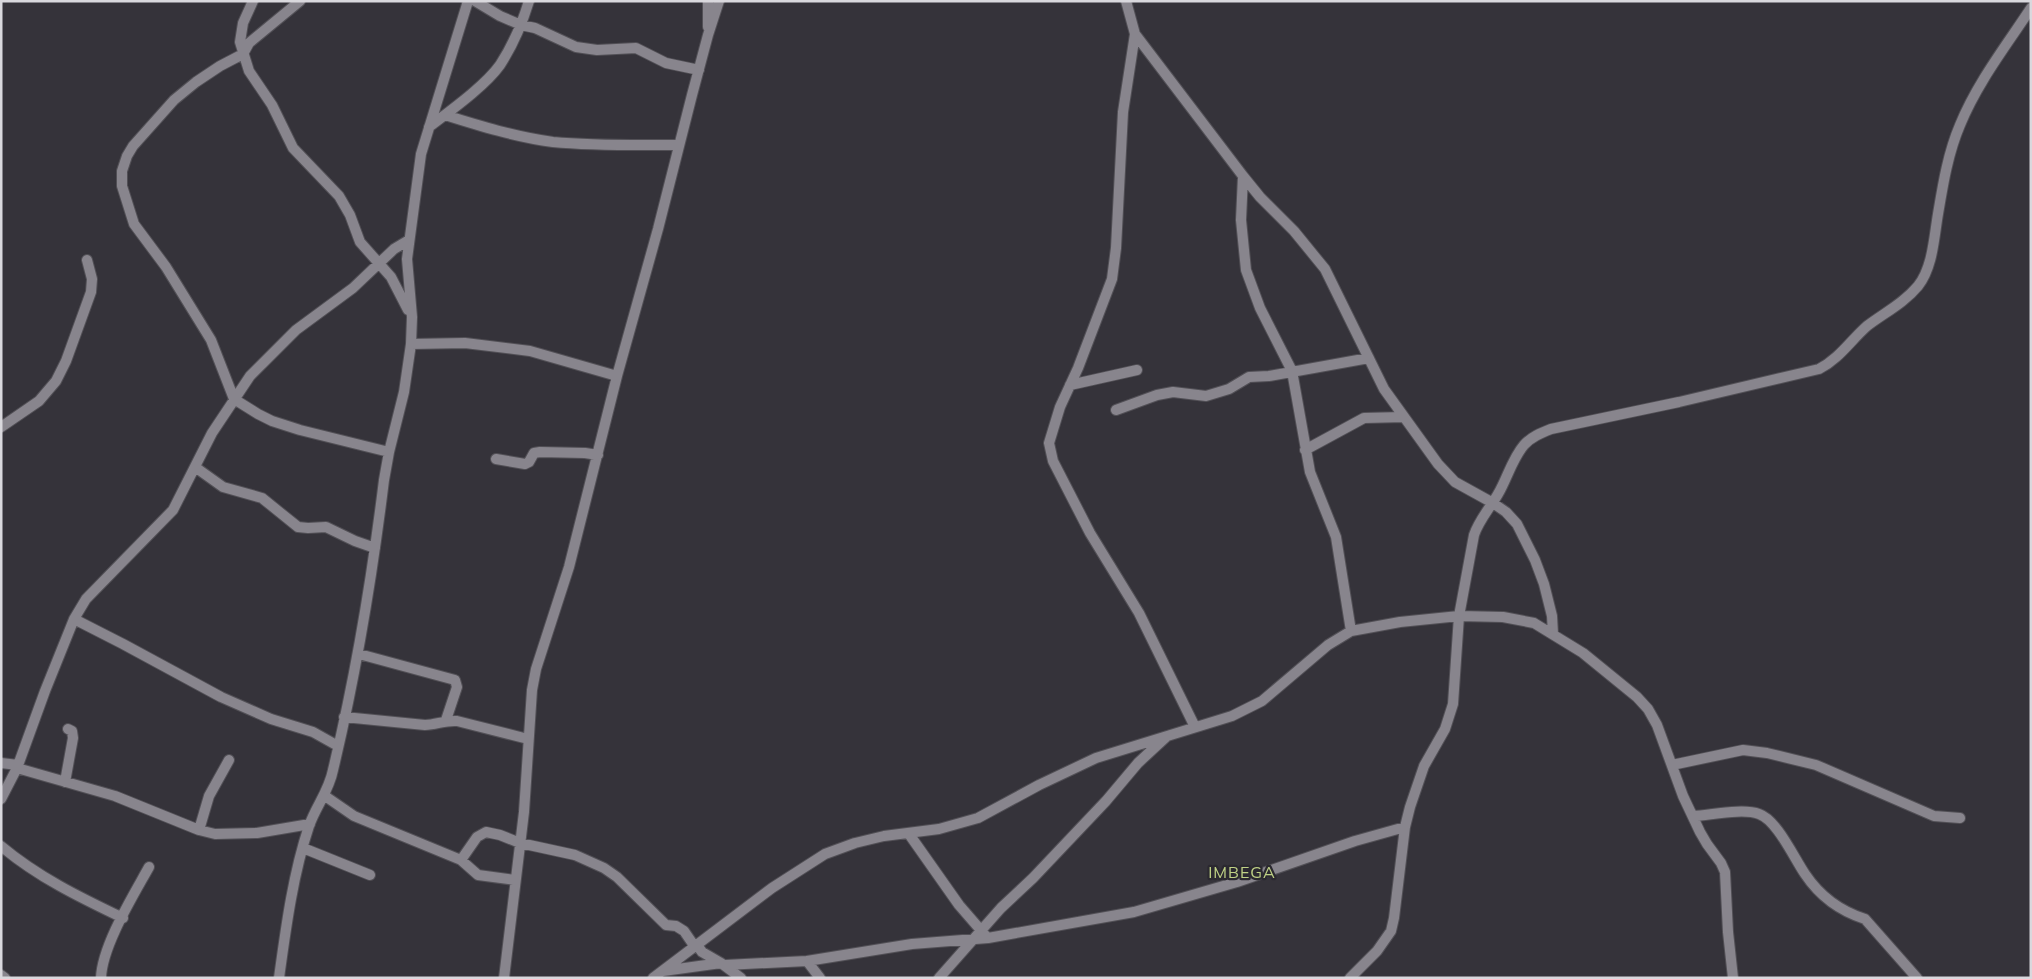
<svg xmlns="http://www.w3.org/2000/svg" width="2032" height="979" font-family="Mulish,sans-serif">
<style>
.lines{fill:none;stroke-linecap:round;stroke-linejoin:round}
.minor-casing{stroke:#525056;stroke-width:12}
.minor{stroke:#88858d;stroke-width:10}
.labels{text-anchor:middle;stroke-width:4.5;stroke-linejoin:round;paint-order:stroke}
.quarter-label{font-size:16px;letter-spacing:1px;fill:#bfd185;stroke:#2b2930}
</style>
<rect width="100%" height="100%" fill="#35333a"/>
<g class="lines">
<defs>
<path id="minor" d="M 253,1 L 243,23 L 240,42 L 249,71 L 272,105 L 293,148 L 339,196 L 350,215 L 360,242 L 391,277 L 408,310
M 300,1 L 249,43 L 243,54 L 220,66 L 196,82 L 174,100 L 133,146 L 127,156 L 122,171 L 122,186 L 134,224 L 166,267 L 211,340 L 234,399 L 258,414 L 272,421 L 300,430 L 389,452
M 475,1 L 500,16 L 521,25 L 535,28 L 576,47 L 597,50 L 636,48 L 666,63 L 699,70
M 1126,1 L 1135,34 L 1123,112 L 1116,248 L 1112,279 L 1078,368 L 1060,407 L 1049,443 L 1053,461 L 1090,533 L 1139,613 L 1195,727
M 708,27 L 708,1
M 1135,34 L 1243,176 L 1260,197 L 1294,231 L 1325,269 L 1384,389 L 1438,464 L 1455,482 L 1493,503 L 1506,512 L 1517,524 L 1535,560 L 1544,584 L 1552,616 L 1553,634
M 445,115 C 480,126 516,137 553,142 C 595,146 636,145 679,145
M 429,127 C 450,111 485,86 500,65 C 513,45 522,24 529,1
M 1243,176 L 1241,220 L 1246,270 L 1260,308 L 1292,371 L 1310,472 L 1336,537 L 1351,631
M 411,344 L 465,343 L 530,351 L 617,376
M 1070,385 L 1137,370
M 1116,410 L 1157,395 L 1173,392 L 1206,396 L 1229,389 L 1249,377 L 1269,376 L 1369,358
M 1,427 L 39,401 L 56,381 L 66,361 L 91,292 L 92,279 L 87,260
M 1305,450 L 1364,418 L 1404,417
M 496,459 L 525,464 L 529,462 L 534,453 L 540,452 L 585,453 L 598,455
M 195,467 L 223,487 L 262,498 L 298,527 L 308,528 L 326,527 L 355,541 L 375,548
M 74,619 L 123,644 L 221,697 L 271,719 L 313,732 L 338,746
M 359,654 L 455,680 L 457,687 L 446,720
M 344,717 L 425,725 C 436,725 445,720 457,721 L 528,739
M 1,763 L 18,765
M 1672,765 L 1743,750 L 1767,753 L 1816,765 L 1934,816 L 1960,818
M 17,768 L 115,796 L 199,830 L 215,834 L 257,833 L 310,824
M 65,782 L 73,738 L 72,731 L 68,729
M 325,796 L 354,816 L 461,860 L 478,875 L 515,880
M 1,799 L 17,768 L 45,691 L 74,619 L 86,599 L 173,510 L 212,433 L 250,376 L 296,330 L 353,288 L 394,249 L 409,240
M 1694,816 C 1711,815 1743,808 1759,814 C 1777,820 1794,858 1805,874 C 1819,895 1840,911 1865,919 L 1917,978
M 199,830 L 209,796 L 229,760
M 909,834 L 959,905 L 985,935
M 1,846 C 38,877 79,897 123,918
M 303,848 L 370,875
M 461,860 L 477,837 L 486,832 L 500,835 L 520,843 L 575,855 L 604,868 L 617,877 L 666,925 L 676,926 L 684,931 L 695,947
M 697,945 L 702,952 L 721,963 L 741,978
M 807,961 L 912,944 L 988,938 L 1134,912 L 1237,882 L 1355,841 L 1405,827
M 725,965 L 807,961 L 820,978
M 663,971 L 721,963
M 1,975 L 5,978
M 101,978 C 102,946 133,896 149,867
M 279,978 C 286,927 293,874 309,826 C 316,806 329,791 333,770 C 356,674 372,578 384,480 L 389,452 L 404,392 L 411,344 L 412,317 L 407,259 L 421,154 L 468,1
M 504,978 L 524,812 L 532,690 L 536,669 L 569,567 L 617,376 L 658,229 L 692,95 L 708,35 L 719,1
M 653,978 L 772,888 L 825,854 L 855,843 L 884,836 L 939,829 L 978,818 L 1039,785 L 1096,758 L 1232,716 L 1262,701 L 1328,645 L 1351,631 L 1400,622 L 1459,616 L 1503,617 L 1534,623 L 1583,653 L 1637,697 L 1648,709 L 1657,725 L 1683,796 L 1700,832 L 1707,844 L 1721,863 L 1725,872 L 1728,932 L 1733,978
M 939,978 L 1001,908 L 1033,878 L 1106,801 L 1138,763 L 1166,737
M 1350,978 L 1377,951 L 1391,931 L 1394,918 L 1405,827 L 1410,807 L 1424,766 L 1445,729 L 1453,704 L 1459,616 L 1474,535 C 1479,520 1490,508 1498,494 C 1507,479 1512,459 1524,445 C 1531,437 1541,433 1551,429 L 1679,402 L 1819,369 C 1839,359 1851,340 1867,326 C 1884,313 1904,303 1918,286 C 1933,267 1934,237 1938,214 C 1943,184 1948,153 1960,125 C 1977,83 2006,46 2031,8"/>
</defs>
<use href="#minor" class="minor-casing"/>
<use href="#minor" class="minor"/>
</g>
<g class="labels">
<g class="quarter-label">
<text x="1242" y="878">IMBEGA</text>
</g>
</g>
<rect width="2032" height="979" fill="none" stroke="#d9d8dd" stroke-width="5"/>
</svg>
